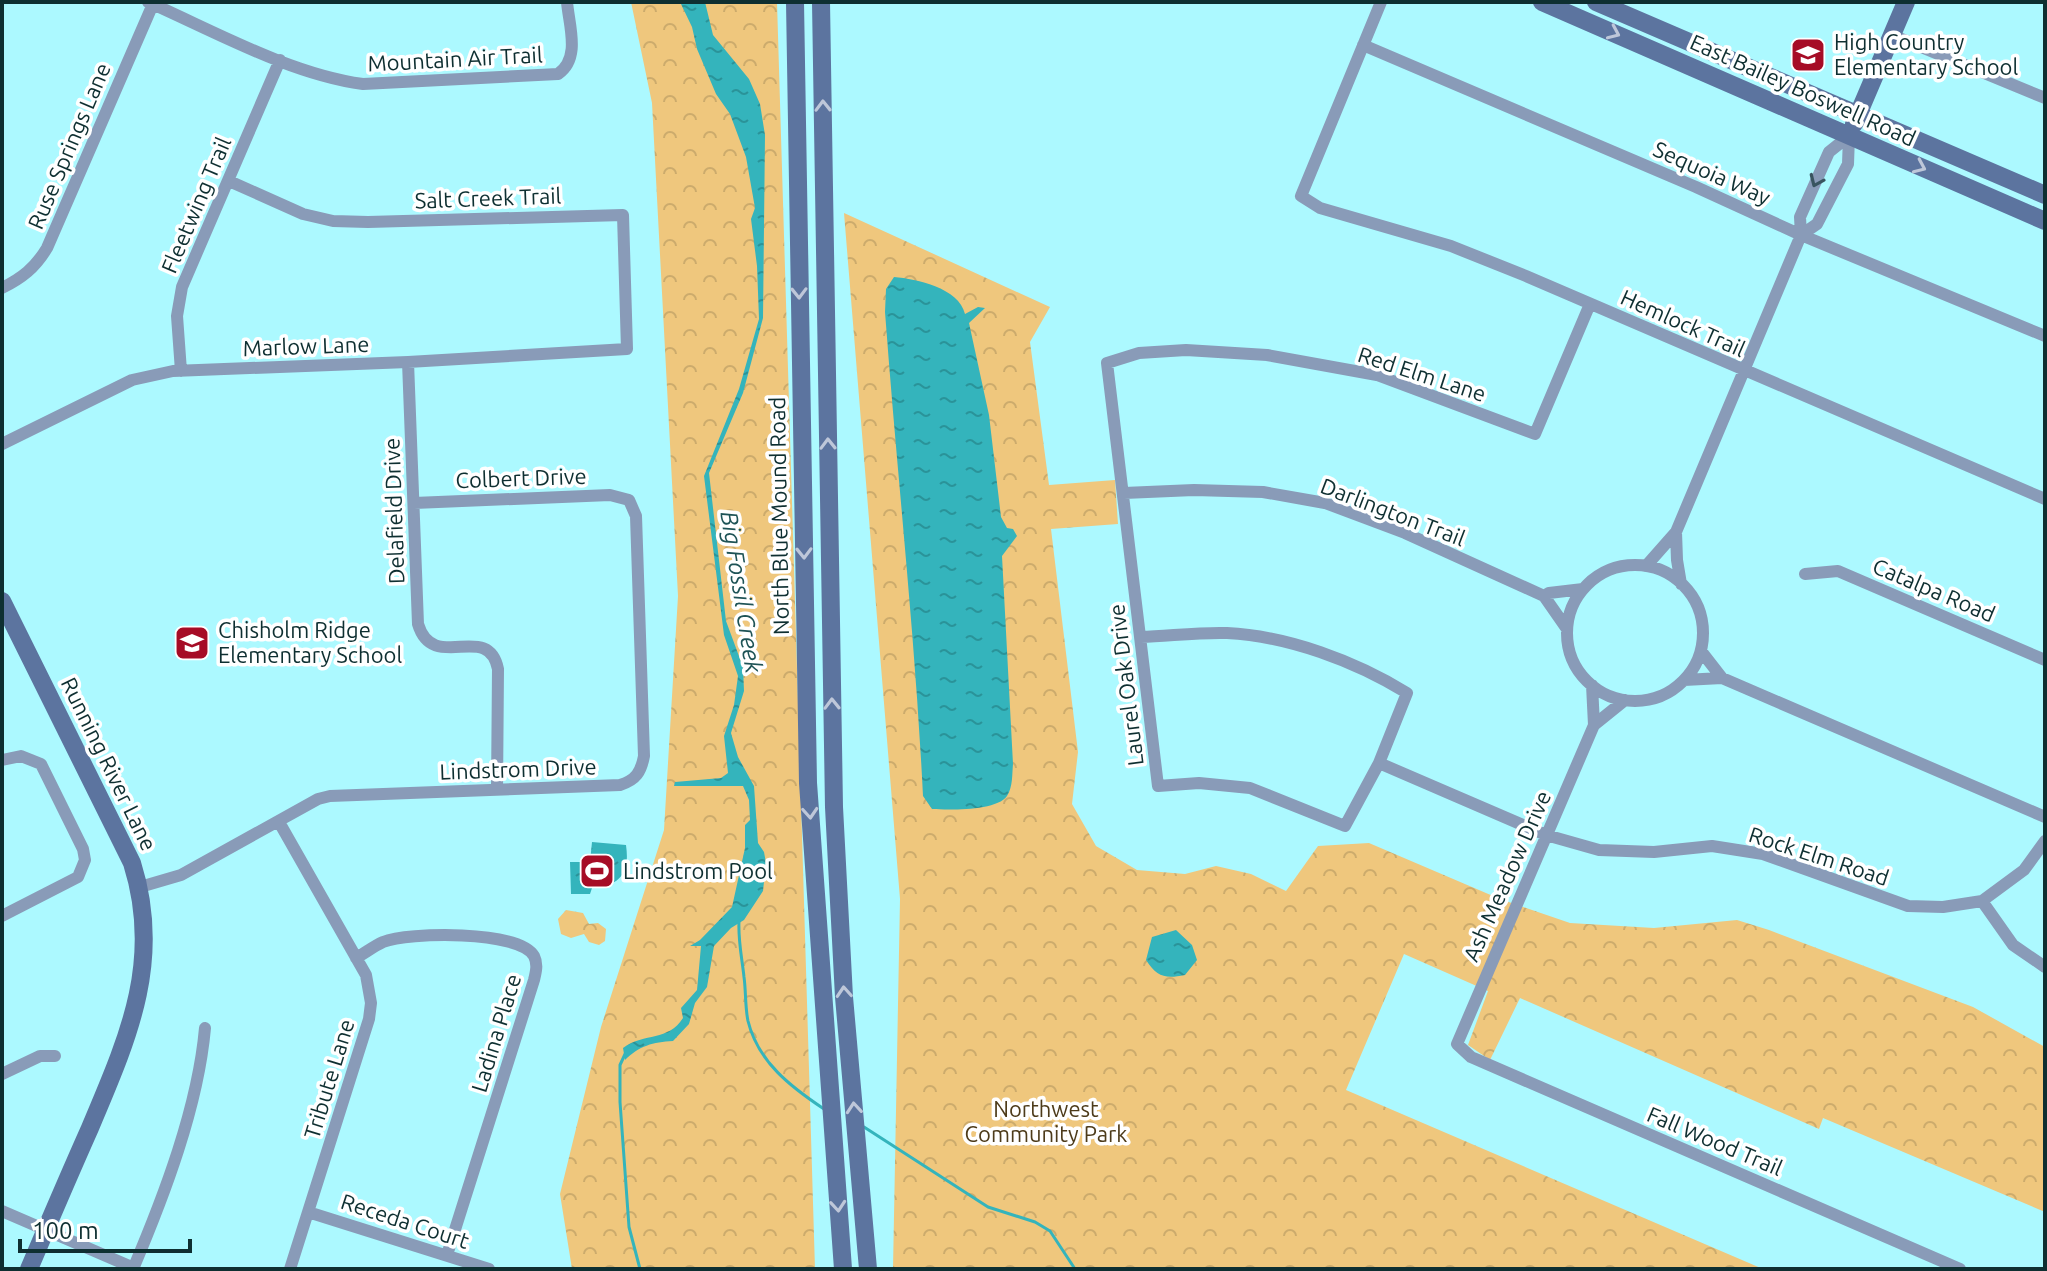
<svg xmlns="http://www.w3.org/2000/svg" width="2047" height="1271" font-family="Ubuntu,sans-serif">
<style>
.park{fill:url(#park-crowns)}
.water{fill:url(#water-ripples)}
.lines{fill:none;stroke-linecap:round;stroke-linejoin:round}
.stream{stroke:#34b4bc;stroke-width:3}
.street{stroke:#899bb8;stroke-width:12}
.secondary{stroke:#5c749f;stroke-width:18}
.oneway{stroke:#bec7d9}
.oneway2{stroke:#395560}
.labels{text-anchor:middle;stroke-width:7;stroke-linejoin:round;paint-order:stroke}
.poi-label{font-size:22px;fill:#0e2f31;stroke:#fff;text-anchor:start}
.street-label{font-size:22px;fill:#0e2f31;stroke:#fff}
.park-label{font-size:22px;fill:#4d3b1a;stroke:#fff}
.water-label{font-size:24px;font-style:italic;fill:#1e5356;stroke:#fff}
</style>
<defs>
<pattern id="park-crowns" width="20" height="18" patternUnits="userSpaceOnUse" patternTransform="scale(2)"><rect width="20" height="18" fill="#efc77d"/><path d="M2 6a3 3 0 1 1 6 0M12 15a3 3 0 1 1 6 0" fill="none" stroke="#ccab6c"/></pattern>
<pattern id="water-ripples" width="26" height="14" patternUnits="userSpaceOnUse" patternTransform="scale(2)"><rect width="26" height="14" fill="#34b4bc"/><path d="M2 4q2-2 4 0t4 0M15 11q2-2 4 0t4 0" fill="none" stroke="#2a9399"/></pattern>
</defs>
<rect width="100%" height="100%" fill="#acf9ff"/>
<path class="park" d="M 631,2 L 777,2 L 815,1269 L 572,1269 L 560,1194 L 601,1027 L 664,830 L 678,596 L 652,103 Z
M 844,213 L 1050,307 L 1030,342 L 1049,485 L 1115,480 L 1118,524 L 1051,529 L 1078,752 L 1072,804 L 1096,846 L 1137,870 L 1185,874 L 1216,866 L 1251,874 L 1286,891 L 1318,846 L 1369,843 L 1500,899 L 1570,923 L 1654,928 L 1737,920 L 1769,930 L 1973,1007 L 2045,1047 L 2045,1212 L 1823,1118 L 1819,1129 L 1520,998 L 1490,1060 L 1468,1045 L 1488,991 L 1404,954 L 1346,1090 L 1763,1269 L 893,1269 L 900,899 Z
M 566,910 L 583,913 L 589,924 L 598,923 L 606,929 L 605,941 L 599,945 L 589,942 L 584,934 L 571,938 L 561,934 L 558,919 Z"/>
<path class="water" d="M 680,2 L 705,2 L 713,35 L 749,79 L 760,104 L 765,135 L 763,318 L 743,393 L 709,473 L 726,621 L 743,667 L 744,691 L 731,733 L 738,757 L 754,786 L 758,843 L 764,852 L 766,863 L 763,891 L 744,920 L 731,928 L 714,946 L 707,987 L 695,1003 L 689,1024 L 673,1041 C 653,1042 639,1046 625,1060 L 623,1048 C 645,1032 668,1042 683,1018 L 681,1008 L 697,990 L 701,946 L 690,946 L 700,940 L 732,907 L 745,848 L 745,825 L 750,820 L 749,800 L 743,786 L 674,786 L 675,782 L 721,778 L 728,773 L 724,736 L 734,705 L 738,676 L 724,635 L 704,476 L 739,389 L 759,319 L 757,266 L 751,219 L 755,208 L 746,157 L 730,114 L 716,94 L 697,49 L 692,27 Z
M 894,277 C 917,279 959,288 965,314 L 978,307 L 985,308 L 969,323 L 989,415 L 1001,517 L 1007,528 L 1013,529 L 1017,536 L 1002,556 L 1013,764 C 1012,774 1013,787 1007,796 C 997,811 949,810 932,809 L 923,796 C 915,634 897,474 885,312 L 886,289 Z
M 592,842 L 626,845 C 630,873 621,885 592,888 L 590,894 L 571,894 L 570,862 L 590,862 Z
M 1176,930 L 1192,945 L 1197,960 L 1185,975 C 1165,979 1157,977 1146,960 L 1152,937 Z"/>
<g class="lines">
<path class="stream" d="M 739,921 C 738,941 742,958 744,977 C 746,991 745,1007 748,1021 C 758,1062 791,1087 824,1109
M 626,1052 L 620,1065 L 620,1102 L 629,1227 L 640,1269
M 864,1127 L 988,1207 L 1035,1222 L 1050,1231 L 1075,1269"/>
<path class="street" d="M 148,2 C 216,32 290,74 363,84 L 558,74 C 581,58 569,26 567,2
M 1381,2 L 1301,196 L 1320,208 L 1451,246 L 1526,276 L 2045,499
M 1892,35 L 2045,98
M 1363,45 L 1696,187 L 1801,235 L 2045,336
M 1801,235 L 1817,224 L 1848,164 L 1849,136
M 2,288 C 22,278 35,268 47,248 L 153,4
M 408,362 L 418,624 C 433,674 488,620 498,669 L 497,790
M 181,371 L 177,316 L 182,287 L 280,60
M 2,444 L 132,380 L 173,371 L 408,362 L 627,349 L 623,215 L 368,222 L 333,221 L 303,214 L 229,181
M 1124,493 L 1194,490 L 1263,492 L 1325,503 L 1405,533 L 1544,596 L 1567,629
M 1676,532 L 1677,560 L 1681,584
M1567 633a68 68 0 1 1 136 0a68 68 0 1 1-136 0Z
M 1646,566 L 1676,532 L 1801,235 L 1800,217 L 1829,152 L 1849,136
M 1805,574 L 1838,571 L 2045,660
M 1544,596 L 1549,593 L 1583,589
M 1141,637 C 1170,636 1199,632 1227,633 C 1288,636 1355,661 1407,693 L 1379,763 L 1345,826 L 1250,788 L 1199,783 L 1158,786 L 1107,363 L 1139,353 L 1186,350 L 1267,355 L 1377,375 L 1535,434 L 1590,304
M 1701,651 L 1722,678
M 1684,680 L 1722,678 L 2045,817
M 1592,685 L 1594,725 L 1457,1044 L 1471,1057 L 1960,1269
M 1594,725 L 1625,700
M 2,760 L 21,756 L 41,764 L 83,849 L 85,860 L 78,877 L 2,916
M 1379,763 L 1546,835 L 1599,850 L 1654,852 L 1712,846 L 1763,854 L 1908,906 L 1943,907 L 1982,901 L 2024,870 L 2045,841
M 279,822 L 366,975 L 371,1003 L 369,1019 L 290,1269
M 140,887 L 181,875 L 318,799 L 330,796 L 620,785 C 636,780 641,772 644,756 L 636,516 L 629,500 L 610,495 L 414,503
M 1982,901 L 2013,945 L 2045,967
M 356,958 C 365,953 374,946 383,942 C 408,932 519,930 534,956 C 538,964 536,972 534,980 L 447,1255
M 2,1074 L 40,1056 L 55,1056
M 2,1211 L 134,1268
M 308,1212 L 489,1269
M 133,1269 C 164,1196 198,1107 205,1028"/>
<path class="secondary" d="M 795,2 L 808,783 L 843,1269
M 821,2 L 834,807 L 844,997 L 868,1269
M 1542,2 L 2045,221
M 1596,2 L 2045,195
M 1854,124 L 1906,2
M 2,601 L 132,863 C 163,961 128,1038 90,1128 C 69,1175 49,1222 29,1269"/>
</g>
<defs><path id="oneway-chevron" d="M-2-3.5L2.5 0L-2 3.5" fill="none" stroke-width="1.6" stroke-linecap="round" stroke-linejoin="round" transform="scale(2)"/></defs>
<g class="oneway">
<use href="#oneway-chevron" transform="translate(1614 33) rotate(24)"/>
<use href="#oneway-chevron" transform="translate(823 106) rotate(-91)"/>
<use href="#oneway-chevron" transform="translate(1920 167) rotate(24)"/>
<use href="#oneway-chevron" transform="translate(799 293) rotate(89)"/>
<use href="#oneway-chevron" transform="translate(828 444) rotate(-91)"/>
<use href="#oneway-chevron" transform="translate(804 553) rotate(89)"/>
<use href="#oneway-chevron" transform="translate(832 704) rotate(-91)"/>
<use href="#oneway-chevron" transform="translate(810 813) rotate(86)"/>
<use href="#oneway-chevron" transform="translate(844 992) rotate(-94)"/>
<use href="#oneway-chevron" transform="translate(854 1108) rotate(-95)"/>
<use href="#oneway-chevron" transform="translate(838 1206) rotate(85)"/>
</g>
<use class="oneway2" href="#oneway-chevron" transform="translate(1816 181) rotate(114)"/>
<defs>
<symbol id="school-square" viewBox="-11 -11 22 22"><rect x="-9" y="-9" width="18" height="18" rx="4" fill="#a60c26" stroke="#fff"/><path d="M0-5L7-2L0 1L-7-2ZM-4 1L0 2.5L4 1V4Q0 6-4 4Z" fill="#fff"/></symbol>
<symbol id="stadium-square" viewBox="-11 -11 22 22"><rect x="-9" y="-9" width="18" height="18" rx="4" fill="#a60c26" stroke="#fff"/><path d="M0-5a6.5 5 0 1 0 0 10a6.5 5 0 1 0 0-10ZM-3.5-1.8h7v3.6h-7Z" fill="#fff"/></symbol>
</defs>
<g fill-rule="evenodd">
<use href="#school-square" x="1788" y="35" width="40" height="40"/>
<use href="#school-square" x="172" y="623" width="40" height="40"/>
<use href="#stadium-square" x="577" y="851" width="40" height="40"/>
</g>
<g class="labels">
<g class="poi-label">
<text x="1834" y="50">High Country<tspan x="1834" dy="25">Elementary School</tspan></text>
<text x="218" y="638">Chisholm Ridge<tspan x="218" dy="25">Elementary School</tspan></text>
<text x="623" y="879">Lindstrom Pool</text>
</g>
<g class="street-label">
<text transform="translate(455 59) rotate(-3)" y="8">Mountain Air Trail</text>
<text transform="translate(1803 90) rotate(24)" y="8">East Bailey Boswell Road</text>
<text transform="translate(69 146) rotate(-67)" y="8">Ruse Springs Lane</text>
<text transform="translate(1712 173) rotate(24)" y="8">Sequoia Way</text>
<text transform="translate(488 198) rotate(-2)" y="8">Salt Creek Trail</text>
<text transform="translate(196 205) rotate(-67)" y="8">Fleetwing Trail</text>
<text transform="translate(1683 323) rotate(24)" y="8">Hemlock Trail</text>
<text transform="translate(306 346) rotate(-2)" y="8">Marlow Lane</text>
<text transform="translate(1422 374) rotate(18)" y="8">Red Elm Lane</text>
<text transform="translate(521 478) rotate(-2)" y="8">Colbert Drive</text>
<text transform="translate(394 511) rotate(-92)" y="8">Delafield Drive</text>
<text transform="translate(1393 512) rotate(21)" y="8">Darlington Trail</text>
<text transform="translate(779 516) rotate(-91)" y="8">North Blue Mound Road</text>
<text transform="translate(1934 590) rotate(23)" y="8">Catalpa Road</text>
<text transform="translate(1126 685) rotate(-97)" y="8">Laurel Oak Drive</text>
<text transform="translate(109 764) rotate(64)" y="8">Running River Lane</text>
<text transform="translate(518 769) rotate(-2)" y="8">Lindstrom Drive</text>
<text transform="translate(1819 856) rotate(18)" y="8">Rock Elm Road</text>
<text transform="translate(1507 876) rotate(-66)" y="8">Ash Meadow Drive</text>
<text transform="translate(496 1033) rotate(-73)" y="8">Ladina Place</text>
<text transform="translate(329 1079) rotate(-73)" y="8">Tribute Lane</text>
<text transform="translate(1715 1141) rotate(23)" y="8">Fall Wood Trail</text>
<text transform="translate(405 1221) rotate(18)" y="8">Receda Court</text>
</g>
<g class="park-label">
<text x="1046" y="1117">Northwest<tspan x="1046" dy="25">Community Park</tspan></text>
</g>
<g class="water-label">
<text transform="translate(741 592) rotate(81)" y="8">Big Fossil Creek</text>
</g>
</g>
<rect width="2047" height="1271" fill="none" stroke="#0e2f31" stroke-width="8"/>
<path d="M20 1239v12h170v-12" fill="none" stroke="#0e2f31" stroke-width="4"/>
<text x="32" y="1239" font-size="24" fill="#0e2f31" stroke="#ffffff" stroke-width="6" paint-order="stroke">100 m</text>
</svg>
